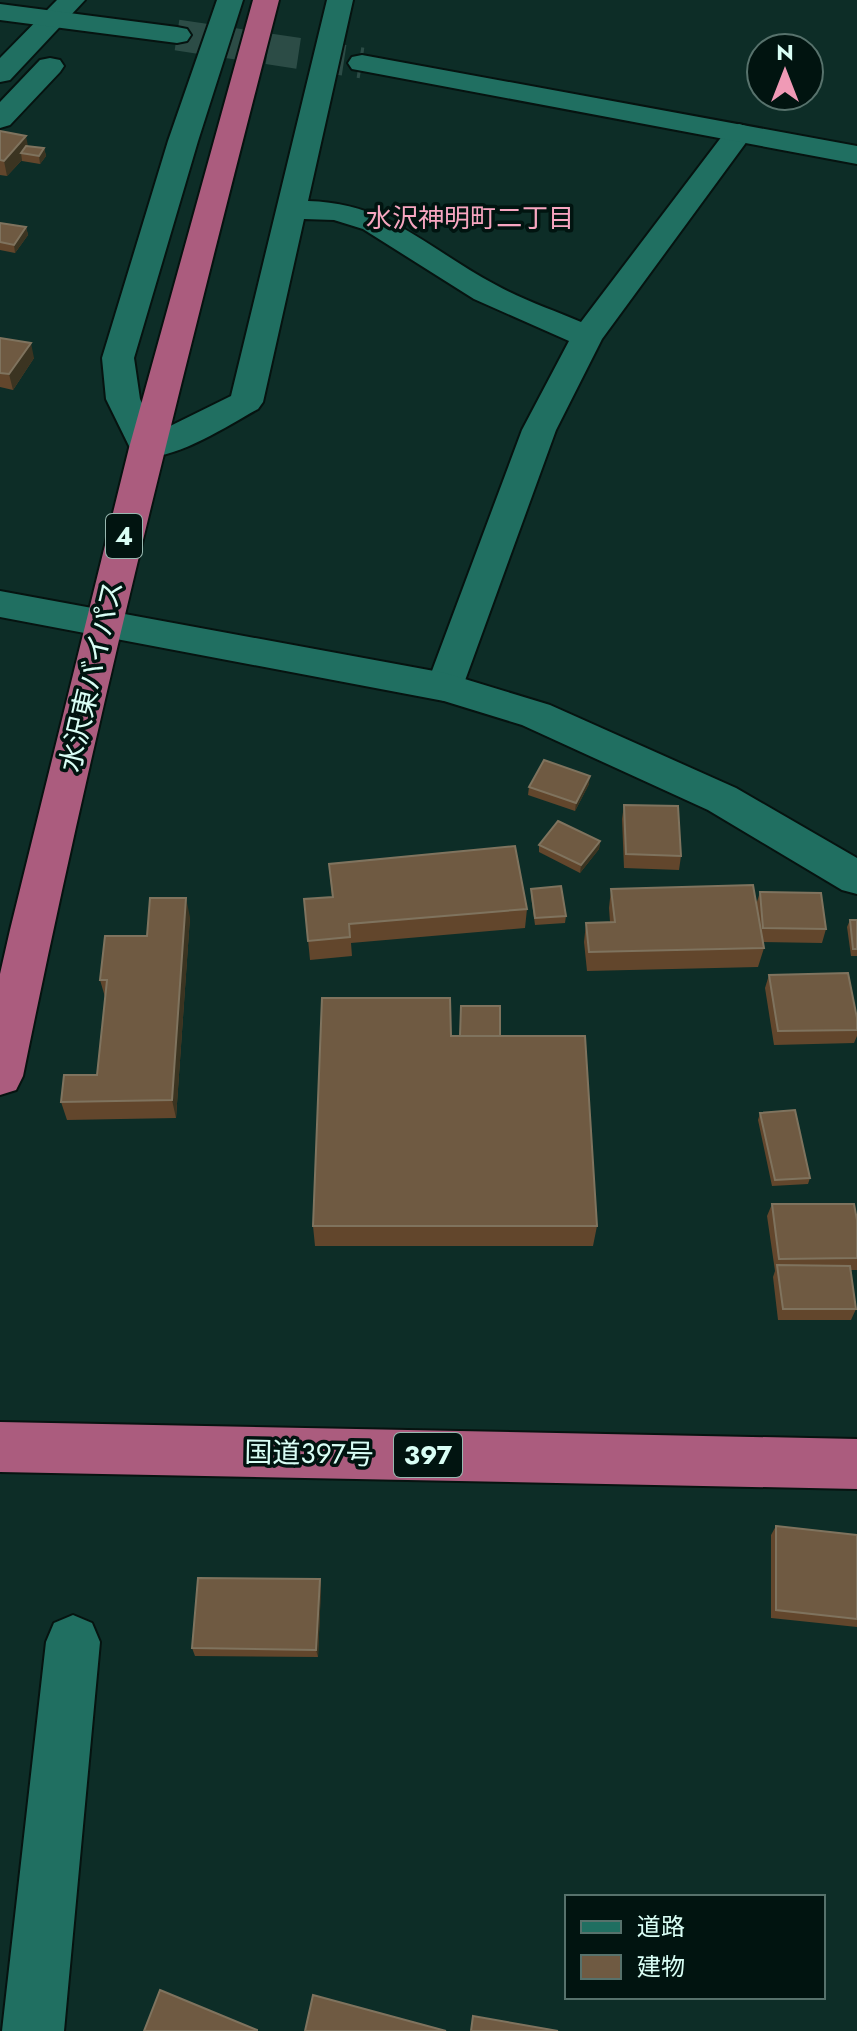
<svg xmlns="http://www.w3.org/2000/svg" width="857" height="2031" font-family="Jost,'Noto Sans JP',sans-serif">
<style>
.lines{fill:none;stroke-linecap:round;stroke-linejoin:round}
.tertiary-tunnel{stroke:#2c4c46;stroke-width:31;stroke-dasharray:31 15;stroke-linecap:butt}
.minor-casing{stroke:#061310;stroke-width:4}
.tertiary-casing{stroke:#061310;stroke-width:4}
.trunk-casing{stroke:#061310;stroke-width:4}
.minor{fill:#206f61;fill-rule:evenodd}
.tertiary{fill:#206f61;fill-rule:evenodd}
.trunk{fill:#ab5c7e;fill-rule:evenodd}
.wall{fill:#62462c}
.shaded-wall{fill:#3b3421}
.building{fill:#6f5a42;stroke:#7f735e;stroke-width:2}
.labels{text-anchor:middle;stroke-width:7;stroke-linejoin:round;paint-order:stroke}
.far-neighbourhood-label{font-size:26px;fill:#f7a6c0;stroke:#011410}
.shield{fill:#011410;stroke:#98b8b0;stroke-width:2}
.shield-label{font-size:26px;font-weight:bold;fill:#d9fef5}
.street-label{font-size:28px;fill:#d9fef5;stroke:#011410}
</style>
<rect width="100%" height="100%" fill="#0d2d27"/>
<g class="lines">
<path class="tertiary-tunnel" d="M 177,35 L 362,63"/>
<defs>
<path id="minor" d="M 57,0 L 85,0 L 10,80 L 0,82 L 0,58 Z
M 217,0 L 243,0 L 198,141 L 134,358 L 140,399 L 156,433 L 231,396 L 327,0 L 353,0 L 308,201 C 389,203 429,250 496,285 C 523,300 553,310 581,322 L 729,127 L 739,124 L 749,127 L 753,133 L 602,339 L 556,430 L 459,697 L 445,701 L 431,697 L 426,687 L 522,430 L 569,341 L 474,299 L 363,229 L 334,220 L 304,219 L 263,402 L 258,409 C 227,426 169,465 134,456 L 106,399 L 102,358 L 168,141 Z
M 50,58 L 60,60 L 64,66 L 60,72 L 10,125 L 0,128 L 0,102 L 40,60 Z
M 73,1615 L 92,1623 L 100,1642 L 64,2031 L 2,2031 L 46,1642 L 54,1623 Z"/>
<path id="tertiary" d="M 0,4 L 177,27 L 187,29 L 191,35 L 187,41 L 177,43 L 0,20 Z
M 362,55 L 857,146 L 857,164 L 352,69 L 348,63 L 352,57 Z
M 0,591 L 445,673 L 550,705 L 736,788 L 857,858 L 857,894 L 842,890 L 708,810 L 522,725 L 444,701 L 0,617 Z"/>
<path id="trunk" d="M 253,0 L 279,0 C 187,357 96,714 23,1076 L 16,1090 L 0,1095 L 0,974 L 10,930 L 129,448 Z
M 0,1422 L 857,1439 L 857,1489 L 0,1472 Z"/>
</defs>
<use href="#minor" class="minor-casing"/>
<use href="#tertiary" class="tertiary-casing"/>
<use href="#trunk" class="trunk-casing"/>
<use href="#minor" class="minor"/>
<use href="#tertiary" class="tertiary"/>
<use href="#trunk" class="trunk"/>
</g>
<path class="wall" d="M 0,131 L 28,146 L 44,148 L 46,156 L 40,164 L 22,161 L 22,160 L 7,176 L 0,175 Z
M 0,223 L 26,227 L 28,235 L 15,253 L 0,250 Z
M 0,338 L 34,358 L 13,390 L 0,387 Z
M 589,784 L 575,811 L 528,795 L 529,787 Z
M 624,805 L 681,856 L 679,870 L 624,868 L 622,819 Z
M 600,841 L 599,849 L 580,873 L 539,852 L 539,845 Z
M 329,864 L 527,909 L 525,928 L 351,943 L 352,956 L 310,960 L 304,899 L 332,897 Z
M 531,889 L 566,916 L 565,923 L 535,925 L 531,896 Z
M 611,889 L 756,905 L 760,892 L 826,929 L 822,943 L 762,942 L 764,948 L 758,967 L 587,971 L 584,942 L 586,923 L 610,922 L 609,908 Z
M 190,917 L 176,1118 L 67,1120 L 61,1102 L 97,1075 L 105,997 L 100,980 L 147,936 Z
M 850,920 L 857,920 L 857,956 L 851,956 L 847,927 Z
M 769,975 L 857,1018 L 857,1036 L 854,1043 L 774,1045 L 765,988 Z
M 451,1036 L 500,1036 L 597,1226 L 593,1246 L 315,1246 L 313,1226 Z
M 760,1113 L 810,1178 L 808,1184 L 772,1186 L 758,1120 Z
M 772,1204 L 857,1220 L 857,1270 L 851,1270 L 856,1309 L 851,1320 L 778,1320 L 773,1277 L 775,1271 L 767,1216 Z
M 776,1526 L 857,1535 L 857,1627 L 771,1618 L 771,1535 Z
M 320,1579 L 321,1588 L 318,1657 L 195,1656 L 192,1648 Z"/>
<path class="shaded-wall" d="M 26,136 L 29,151 L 21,153 L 22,160 L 7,176 L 4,161 Z
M 44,148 L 46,156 L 40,164 L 39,156 Z
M 26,227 L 28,235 L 15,253 L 14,245 Z
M 31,343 L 34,358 L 13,390 L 9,374 Z
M 590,776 L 589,784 L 575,811 L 576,803 Z
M 600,841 L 599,849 L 580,873 L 581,865 Z
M 186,898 L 190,917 L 176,1118 L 172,1100 Z
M 320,1579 L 321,1588 L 318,1657 L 316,1650 Z"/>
<path class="building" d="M 0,131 L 26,136 L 4,161 L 0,160 Z
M 26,146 L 44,148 L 39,156 L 21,153 Z
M 0,223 L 26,227 L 14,245 L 0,242 Z
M 0,338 L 31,343 L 9,374 L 0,373 Z
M 544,760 L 590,776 L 576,803 L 529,787 Z
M 624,805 L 678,806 L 681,856 L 626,854 Z
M 558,821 L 600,841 L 581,865 L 539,845 Z
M 515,846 L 527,909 L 349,924 L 350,937 L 308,941 L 304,899 L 333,897 L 329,864 Z
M 753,885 L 764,948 L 589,952 L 586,923 L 615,922 L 611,889 Z
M 561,886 L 566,916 L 535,918 L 531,889 Z
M 760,892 L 821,893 L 826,929 L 763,928 Z
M 150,898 L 186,898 L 172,1100 L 61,1102 L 64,1075 L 97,1075 L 107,980 L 100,980 L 105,936 L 147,936 Z
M 850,920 L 857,920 L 857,949 L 853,949 Z
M 848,973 L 857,1018 L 857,1030 L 778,1031 L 769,975 Z
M 322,998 L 450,998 L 451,1036 L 585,1036 L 597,1226 L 313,1226 Z
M 461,1006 L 500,1006 L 500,1036 L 460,1036 Z
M 795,1110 L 810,1178 L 775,1180 L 760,1113 Z
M 772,1204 L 854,1204 L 857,1220 L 857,1258 L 779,1259 Z
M 777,1265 L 850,1266 L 856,1309 L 783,1309 Z
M 776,1526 L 857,1535 L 857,1619 L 776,1610 Z
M 198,1578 L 320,1579 L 316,1650 L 192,1648 Z
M 160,1990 L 257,2030 L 257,2031 L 144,2031 Z
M 313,1995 L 446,2031 L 305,2031 Z
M 473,2016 L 558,2031 L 471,2031 Z"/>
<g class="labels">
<g class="far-neighbourhood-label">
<text x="470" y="227">水沢神明町二丁目</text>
</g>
<g class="shield">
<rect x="106" y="514" width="36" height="44" rx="6"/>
<rect x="394" y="1433" width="68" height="44" rx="6"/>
</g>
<g class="shield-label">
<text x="124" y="545">4</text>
<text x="428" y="1464">397</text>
</g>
<g class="street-label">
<text transform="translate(91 676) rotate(-77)" y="10">水沢東バイパス</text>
<text transform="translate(309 1453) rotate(1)" y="10">国道397号</text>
</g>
</g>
<rect x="565" y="1895" width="260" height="104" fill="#011410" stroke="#57726c" stroke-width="2"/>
<rect x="581" y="1921" width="40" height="12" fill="#206f61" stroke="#57726c" stroke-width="2"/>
<text x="637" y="1935" font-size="24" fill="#d9fef5">道路</text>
<rect x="581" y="1955" width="40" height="24" fill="#6f5a42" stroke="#57726c" stroke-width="2"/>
<text x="637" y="1975" font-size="24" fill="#d9fef5">建物</text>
<g transform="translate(785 72)"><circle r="38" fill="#011410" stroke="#57726c" stroke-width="2"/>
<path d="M0-6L14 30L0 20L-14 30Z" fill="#f09ab6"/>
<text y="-12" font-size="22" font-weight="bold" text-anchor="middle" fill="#d9fef5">N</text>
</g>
</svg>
